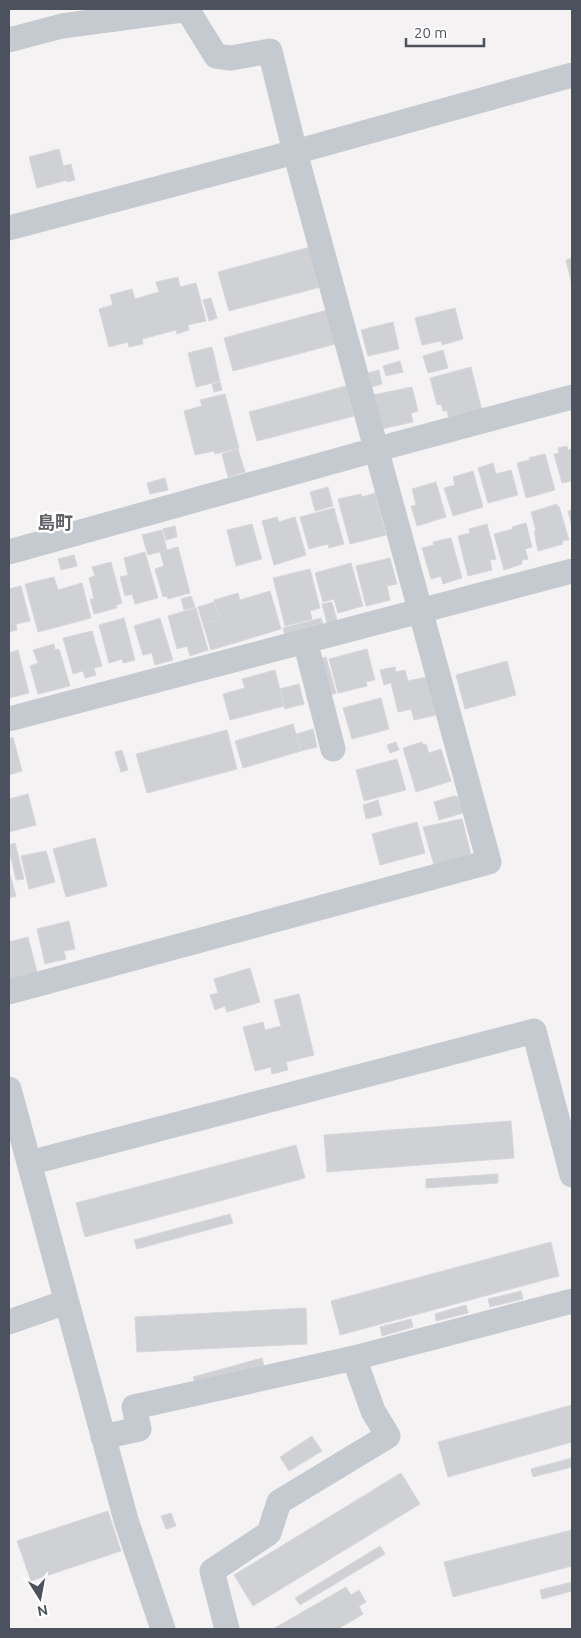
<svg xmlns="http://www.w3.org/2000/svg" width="581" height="1638" font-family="Ubuntu,'Noto Sans JP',sans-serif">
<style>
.building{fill:#d0d1d5;stroke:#d7d7dc}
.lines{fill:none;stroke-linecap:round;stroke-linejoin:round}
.minor{stroke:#c5cad1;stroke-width:25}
.labels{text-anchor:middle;stroke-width:5;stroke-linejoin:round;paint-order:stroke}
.quarter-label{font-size:18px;font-weight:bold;fill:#5f6166;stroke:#fff}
</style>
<rect width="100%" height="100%" fill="#f4f2f2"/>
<path class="building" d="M 59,149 L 67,180 L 37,188 L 29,157 Z
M 71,164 L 75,180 L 67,182 L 63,166 Z
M 310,247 L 321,287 L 229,311 L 218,272 Z
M 572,258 L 572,285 L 566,260 Z
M 178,277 L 180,287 L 196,283 L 206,321 L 188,325 L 189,330 L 177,334 L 176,330 L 142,339 L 143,344 L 129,347 L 128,342 L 109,347 L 99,309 L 113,305 L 110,295 L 132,289 L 135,299 L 159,292 L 156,282 Z
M 211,298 L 217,318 L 209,321 L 203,300 Z
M 455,308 L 463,339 L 442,345 L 441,341 L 422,345 L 415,318 Z
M 327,310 L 336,344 L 233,371 L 224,338 Z
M 393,322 L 399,349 L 368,356 L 361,330 Z
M 212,347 L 220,381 L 196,387 L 188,353 Z
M 443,350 L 448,368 L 428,373 L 423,356 Z
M 400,361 L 403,372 L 386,376 L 383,366 Z
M 471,367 L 482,411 L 449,419 L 447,411 L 443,411 L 441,404 L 437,405 L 430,378 Z
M 379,370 L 382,384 L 372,387 L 368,373 Z
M 220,382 L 222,390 L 214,392 L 212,384 Z
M 346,386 L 354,416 L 257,441 L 249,412 Z
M 412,387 L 418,411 L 411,413 L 413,422 L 381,429 L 373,395 Z
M 225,394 L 239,448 L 215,454 L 214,451 L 195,455 L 184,411 L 202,406 L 200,400 Z
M 567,446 L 568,450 L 572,449 L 572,481 L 562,483 L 554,454 L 559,453 L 558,448 Z
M 238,449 L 245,472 L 228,477 L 222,454 Z
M 545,454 L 555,490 L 526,498 L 517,463 L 530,460 L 529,458 Z
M 493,463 L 496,474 L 511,470 L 518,495 L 488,503 L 478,468 Z
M 473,471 L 483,507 L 453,516 L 444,488 L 455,485 L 453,477 Z
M 165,478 L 168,490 L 150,494 L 147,483 Z
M 436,482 L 446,517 L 417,526 L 411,506 L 416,505 L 412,489 Z
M 328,487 L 333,506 L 315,511 L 310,492 Z
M 375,493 L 386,535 L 350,544 L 338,499 L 361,494 L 362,497 Z
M 557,504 L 557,507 L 559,506 L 569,540 L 562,541 L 563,544 L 538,551 L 534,531 L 536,531 L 531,512 Z
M 334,508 L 344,544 L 329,548 L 328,544 L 309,549 L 300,517 Z
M 572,510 L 572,527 L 568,511 Z
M 277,517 L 279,522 L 295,517 L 306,555 L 274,565 L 262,521 Z
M 526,523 L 532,547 L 525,549 L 528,559 L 522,560 L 522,564 L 504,570 L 494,534 L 513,529 L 512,527 Z
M 252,524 L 262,559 L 236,566 L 227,530 Z
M 487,524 L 496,559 L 490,560 L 492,570 L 468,576 L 458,536 L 470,533 L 469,529 Z
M 175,526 L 177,537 L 166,540 L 163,529 Z
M 162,530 L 167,550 L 148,555 L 142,535 Z
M 451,538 L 462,578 L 443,584 L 441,576 L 431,579 L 422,548 L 434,545 L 433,542 Z
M 178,547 L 190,593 L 168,599 L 167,596 L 163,597 L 155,569 L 164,566 L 160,552 Z
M 145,552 L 158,598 L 135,604 L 132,594 L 125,596 L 120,577 L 128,575 L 124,558 Z
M 74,555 L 77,566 L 61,570 L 58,559 Z
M 390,558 L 397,584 L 387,586 L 390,600 L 366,606 L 356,566 Z
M 111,562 L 122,603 L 116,605 L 117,608 L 94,614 L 90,599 L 94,599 L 89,578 L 95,576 L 92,567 Z
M 351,563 L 363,606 L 338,613 L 334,599 L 323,602 L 315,573 Z
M 310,569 L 320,608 L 310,611 L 312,619 L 285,626 L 273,578 Z
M 54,577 L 58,590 L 82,583 L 91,618 L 38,632 L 25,584 Z
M 21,586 L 30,621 L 16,624 L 17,630 L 9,632 L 9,589 Z
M 270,591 L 281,629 L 211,650 L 203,624 L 220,619 L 214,600 L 238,593 L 240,600 Z
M 191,596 L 195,607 L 184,610 L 181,599 Z
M 214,602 L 220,619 L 203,624 L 198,607 Z
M 332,602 L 337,621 L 327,623 L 322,604 Z
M 196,608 L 208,650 L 190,656 L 187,646 L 177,649 L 168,616 Z
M 124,618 L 135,660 L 123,663 L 122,659 L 109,663 L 99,625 Z
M 160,618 L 173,660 L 155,665 L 152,653 L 143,655 L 134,626 Z
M 321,618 L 323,625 L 285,635 L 283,628 Z
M 92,631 L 102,666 L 94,668 L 96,675 L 85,678 L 83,671 L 73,674 L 63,638 Z
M 54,644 L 55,650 L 59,649 L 70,686 L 38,694 L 30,666 L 38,663 L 33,650 Z
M 367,649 L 375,680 L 366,682 L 367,686 L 338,693 L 329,659 Z
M 18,650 L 29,693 L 9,698 L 9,653 Z
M 326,657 L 336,693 L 330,695 L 320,659 Z
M 507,661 L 516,695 L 465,709 L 456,675 Z
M 395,667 L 396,672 L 405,670 L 408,681 L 426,677 L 436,715 L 414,720 L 411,709 L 398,712 L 391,683 L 384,685 L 380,670 Z
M 275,670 L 284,706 L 230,720 L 223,694 L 245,688 L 242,679 Z
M 299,684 L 304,704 L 285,709 L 280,689 Z
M 381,698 L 389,729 L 352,739 L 343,708 Z
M 293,724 L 301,751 L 243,768 L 235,741 Z
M 313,729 L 317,747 L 301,751 L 296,734 Z
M 227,730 L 237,769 L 147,793 L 136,754 Z
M 13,737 L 22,771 L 9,775 L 9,739 Z
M 396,742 L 399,750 L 390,753 L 387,745 Z
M 422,742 L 423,745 L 426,744 L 429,753 L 441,749 L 451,781 L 416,792 L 403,748 Z
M 122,750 L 128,770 L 121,772 L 115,752 Z
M 397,759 L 406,790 L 364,801 L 356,770 Z
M 28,794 L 36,825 L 9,832 L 9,799 Z
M 454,796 L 458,797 L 463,813 L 439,820 L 434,802 Z
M 378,800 L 382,815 L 366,819 L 363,805 Z
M 462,819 L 471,855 L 434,865 L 423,827 Z
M 417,822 L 425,853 L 380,865 L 372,834 Z
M 95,838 L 107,886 L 66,897 L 53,849 Z
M 15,843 L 24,879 L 16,880 L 9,849 L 9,845 Z
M 46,851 L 55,882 L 29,889 L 21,856 Z
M 9,871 L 16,896 L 9,898 Z
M 69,921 L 75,949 L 64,951 L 66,959 L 45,964 L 37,929 Z
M 28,937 L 38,976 L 9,980 L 9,942 Z
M 250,968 L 260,1002 L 227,1012 L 225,1006 L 215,1010 L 210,995 L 218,993 L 214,979 Z
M 299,994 L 314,1055 L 286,1062 L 288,1070 L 272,1074 L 271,1067 L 255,1071 L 243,1027 L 263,1022 L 265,1030 L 281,1026 L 274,1000 Z
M 511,1121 L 514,1158 L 327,1172 L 324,1135 Z
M 296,1145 L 305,1178 L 85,1237 L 76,1203 Z
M 498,1174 L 498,1183 L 426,1188 L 426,1179 Z
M 230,1214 L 233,1223 L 137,1249 L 134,1240 Z
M 551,1242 L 559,1276 L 340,1335 L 331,1301 Z
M 521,1291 L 523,1299 L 490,1307 L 488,1299 Z
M 466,1305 L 468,1313 L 436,1321 L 435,1314 Z
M 306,1308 L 307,1344 L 137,1352 L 135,1317 Z
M 411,1319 L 413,1327 L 382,1336 L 380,1327 Z
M 262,1358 L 264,1366 L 196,1384 L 193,1377 Z
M 572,1405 L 572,1442 L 448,1477 L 438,1442 Z
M 312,1436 L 322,1451 L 289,1471 L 280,1457 Z
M 572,1458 L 572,1467 L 533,1477 L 531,1469 Z
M 401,1473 L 420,1504 L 253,1606 L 234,1575 Z
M 108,1511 L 121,1551 L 31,1581 L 17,1541 Z
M 171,1513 L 176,1526 L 166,1529 L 161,1516 Z
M 572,1530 L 572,1566 L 453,1597 L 444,1562 Z
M 380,1546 L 385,1554 L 300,1605 L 295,1598 Z
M 572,1582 L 572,1591 L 542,1599 L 540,1590 Z
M 346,1587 L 351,1595 L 359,1590 L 366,1602 L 359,1606 L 363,1614 L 338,1629 L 273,1629 Z"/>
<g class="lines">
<path class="minor" d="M 9,40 L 62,26 L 182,10 L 190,14 L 216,56 L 231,58 L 270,51 L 295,152 L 489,862 L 9,992
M 9,228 L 295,152 L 572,75
M 9,552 L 378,449 L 572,397
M 305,641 L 333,749
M 9,719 L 572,571
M 9,1089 L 126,1520 L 163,1629
M 29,1163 L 534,1031 L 572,1175
M 9,1322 L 66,1302
M 103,1437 L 139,1429 L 134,1407 L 354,1358 L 572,1301
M 227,1629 L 212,1571 L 269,1533 L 279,1502 L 388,1436 L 373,1411 L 354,1358"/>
</g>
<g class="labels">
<g class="quarter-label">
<text x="55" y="529">島町</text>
</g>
</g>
<rect width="581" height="1638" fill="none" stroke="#4c525d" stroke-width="20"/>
<g transform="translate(40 1598) rotate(169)" stroke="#ffffff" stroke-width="4" paint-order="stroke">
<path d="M0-4L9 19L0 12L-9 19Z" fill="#4c525d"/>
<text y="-8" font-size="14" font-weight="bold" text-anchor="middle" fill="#4c525d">N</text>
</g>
<path d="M406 38v8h78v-8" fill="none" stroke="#4c525d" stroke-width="2.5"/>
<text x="414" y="38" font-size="15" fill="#4c525d" stroke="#ffffff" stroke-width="4" paint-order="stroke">20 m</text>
</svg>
